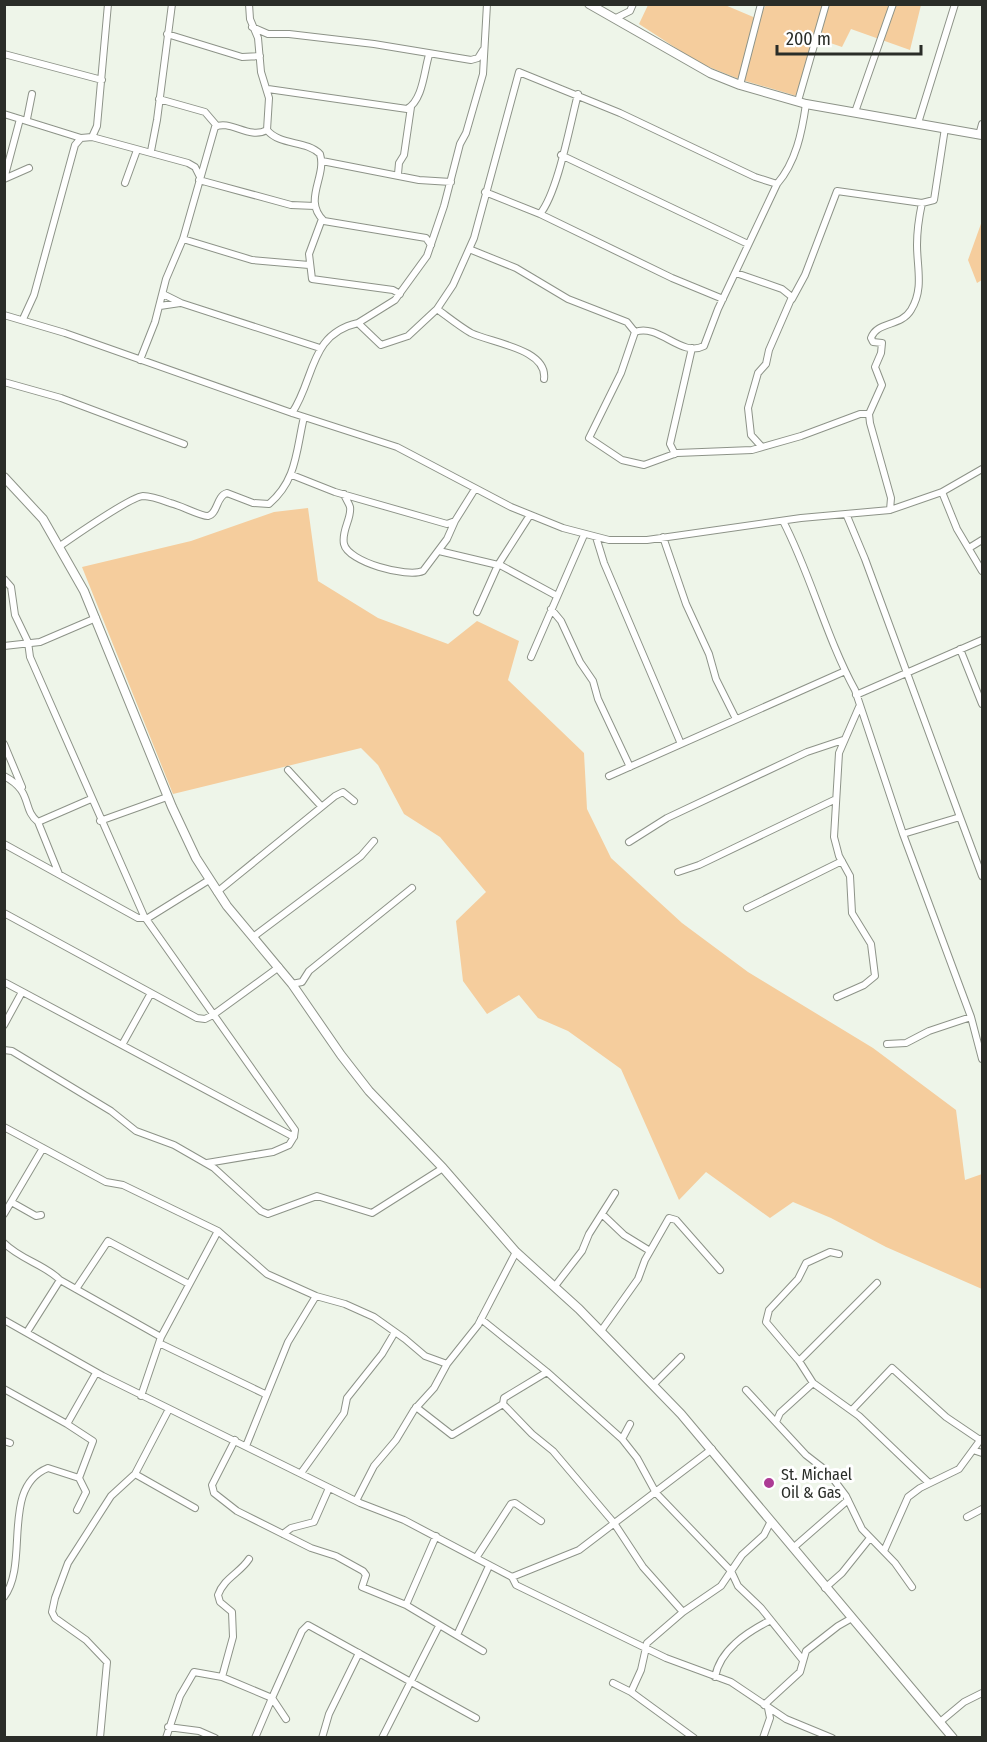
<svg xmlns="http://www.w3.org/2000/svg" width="987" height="1742" font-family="'Fira Sans Condensed',sans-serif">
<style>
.green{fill:#f5cd9d}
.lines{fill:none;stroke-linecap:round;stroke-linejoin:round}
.street-casing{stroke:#8d9388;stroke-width:8}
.secondary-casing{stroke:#8d9388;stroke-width:10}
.street{stroke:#fff;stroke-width:6}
.secondary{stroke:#fff;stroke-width:8}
.poi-dot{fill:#ad3b95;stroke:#fff;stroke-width:2}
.labels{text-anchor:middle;stroke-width:6;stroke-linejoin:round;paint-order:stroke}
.poi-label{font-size:16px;fill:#2a2d28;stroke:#fff;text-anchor:start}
</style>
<rect width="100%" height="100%" fill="#eef5e9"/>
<path class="green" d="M 648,5 L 725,5 L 758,19 L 766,5 L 921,5 L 910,50 L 851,29 L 842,47 L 813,37 L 800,97 L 739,79 L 699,63 L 639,24 Z
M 982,221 L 982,280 L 977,283 L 968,260 Z
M 308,508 L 318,581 L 378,618 L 448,644 L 477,621 L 519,641 L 508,680 L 584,753 L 587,809 L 611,858 L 682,923 L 748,972 L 873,1048 L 956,1110 L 965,1180 L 982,1174 L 982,1289 L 886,1247 L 831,1218 L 793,1202 L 770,1218 L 706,1172 L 679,1200 L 621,1069 L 568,1031 L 538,1018 L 519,995 L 487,1014 L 463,981 L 456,921 L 486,892 L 440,837 L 404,814 L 378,765 L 361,748 L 173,794 L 82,567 L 191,541 L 274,512 Z"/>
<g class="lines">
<defs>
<path id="street" d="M 249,4 L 250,19 L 258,38 L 261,72 L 269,98 L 267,130
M 616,18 L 630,11 L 633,4
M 252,27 L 268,34 L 289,34 L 374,44 L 471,60 L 478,58 L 483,50
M 167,34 L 242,57 L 260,56
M 4,54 L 102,80
M 740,85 L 761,4
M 268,89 L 407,109 C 423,100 424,71 429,55
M 159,99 L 205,112 L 217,126
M 798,101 L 826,4
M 855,112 L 893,4
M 4,114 L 81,138
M 20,119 L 4,179 L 29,168
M 27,119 L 32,94
M 918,123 L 955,4
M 267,130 C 280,146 306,140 320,154 C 327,177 302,200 324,221 L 426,238 L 431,245
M 979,135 L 982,124
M 92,137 L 188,163 L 195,167 L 200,177
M 151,151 L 157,120 L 172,4
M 561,155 L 748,244
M 322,161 L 419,180 L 451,182
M 398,174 L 399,163 L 404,155 L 411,107
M 199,180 L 291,205 L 315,206
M 125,183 L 137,150
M 485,192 L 540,214 C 558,192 570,124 578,94
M 540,214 L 672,278 L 723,299
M 322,219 L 309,254 L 312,279 L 393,290 L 400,294
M 183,239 L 252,260 L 309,265
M 469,249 L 516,268 L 568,299 L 627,322 L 635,332
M 736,273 L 782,289 L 792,297 L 769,350 L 766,364 L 758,373 L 748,408 L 751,435 L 761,446
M 163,294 L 181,303 L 320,348
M 792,299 L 805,275 L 837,191 L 922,203 L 934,200 L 945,128
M 160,306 L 180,303
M 437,309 C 448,317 459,326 471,333 C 492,343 548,349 544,379
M 4,315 L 65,333 L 292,413 L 397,447 L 511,507 L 563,528 L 609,540 L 647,540 L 801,518 L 890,510 L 942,492 L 982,469
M 23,319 L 34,295 L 75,145 L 81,138 L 92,137 L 97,126 L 108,4
M 358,323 L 395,300 L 427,256 L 444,206 L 460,144 L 466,133 L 483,74 L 487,4
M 635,332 L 621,373 L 589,438 L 622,460 L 644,465 L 677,453 L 752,450 L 801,436 L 860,414 L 869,414
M 635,332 C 659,323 681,358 704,346 L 718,309 L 777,184
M 140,360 L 155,322 L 166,279 L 183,239 L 215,127 C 230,119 249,140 267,130
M 4,382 L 61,398 L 184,444
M 292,413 C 315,379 309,334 358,323 L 381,345 L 408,336 L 437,309 L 453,285 L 474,238 L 519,72 L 620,113 L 755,177 L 777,184 C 796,162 802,132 806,104
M 675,454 L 670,444 L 692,348
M 292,475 L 335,492 L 447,524 L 455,521 L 475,489
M 942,492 L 957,529 L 982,571
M 344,494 C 345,498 349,503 350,507 C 352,518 341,531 344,544 C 348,562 407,578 423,571 L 447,539 L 455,521
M 890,510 L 891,498 L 870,423 L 869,414 L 882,385 L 875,367 L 881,353 L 882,343 L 873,342 L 871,338 C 877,321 901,327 911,310 C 924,289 917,268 917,245 C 917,231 919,217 922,203
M 847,516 L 865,559 L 960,817 L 903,834
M 783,521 C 811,575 826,637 855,690 L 903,834 L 971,1017 L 982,1059
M 596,537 L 604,563 L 681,744
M 663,537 L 686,604 L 709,654 L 716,679 L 736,719
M 60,546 C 73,537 131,497 143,496 C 152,496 162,500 170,503 C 180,505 202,517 208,516 C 218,514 216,496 227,493 L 253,503 L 269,504 C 297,480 296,451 304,417
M 969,548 L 982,540
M 439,551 L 498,565 L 530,515
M 500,565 L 557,596
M 4,579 L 11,587 L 15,615 L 28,642 L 30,657 L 144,916 L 295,1130 L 294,1137
M 551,609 L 561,621 L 580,662 L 593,681 L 598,699 L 630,767
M 477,612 L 498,565
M 4,646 L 40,642 L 96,618
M 960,649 L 982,704
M 531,657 L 584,535
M 856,695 L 982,640
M 4,744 L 22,787
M 288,770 L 321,806
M 4,776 C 34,792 21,808 38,822 L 91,799
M 609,776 L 843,672
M 960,817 L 982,876
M 100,821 L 167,797
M 38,822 L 59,874
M 629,842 L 667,818 L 807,752 L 843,740
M 4,844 L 138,918 L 148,918 L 209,880
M 678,872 L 699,865 L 834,800
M 217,892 L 335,796 L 343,792 L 354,801
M 747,908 L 842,861
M 4,913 L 197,1018 L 205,1019 L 213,1015 L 279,967
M 253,937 L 361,856 L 374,841
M 4,982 L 294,1137 L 289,1145 L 273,1152 L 207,1163
M 292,984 L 302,982 L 309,971 L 412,888
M 837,997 L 864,985 L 875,976 L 871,944 L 852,913 L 850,876 L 839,856 L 834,837 L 839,753 L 859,707
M 4,1025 L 22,992
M 887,1044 L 906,1043 L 929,1031 L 971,1017
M 122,1045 L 151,993
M 4,1050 L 12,1051 L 111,1111 L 136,1131 L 174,1145 L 214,1168 L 261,1211 L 268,1214 L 317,1196 L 372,1213 L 443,1168
M 4,1127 L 106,1182 L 123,1185 L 218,1231 L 267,1274 L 316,1296 L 345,1304 L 374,1317 L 405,1339 L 425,1356 L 447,1364
M 13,1203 L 36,1216 L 41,1215
M 4,1214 L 43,1148
M 603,1215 L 624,1235 L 650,1251
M 4,1243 C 21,1260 44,1264 60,1280
M 839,1254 L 830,1252 L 806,1263 L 798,1279 L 769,1310 L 766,1322 L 799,1361 L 813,1383 L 859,1416 L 929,1483
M 555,1286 L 582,1251 L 589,1234 L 615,1193
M 76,1289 L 108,1241 L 189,1284
M 481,1319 L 547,1372 L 504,1398 L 503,1404 L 532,1434 L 553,1451 L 614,1523 L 643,1567 L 683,1612
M 4,1320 L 103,1376 L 360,1503 L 404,1520 L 512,1577 L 516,1585 L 666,1658 L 731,1682 L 786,1719 L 832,1738
M 601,1331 L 638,1279 L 645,1260 L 669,1218 L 676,1220 L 720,1270
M 27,1332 L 60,1280 L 161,1337
M 159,1343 L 265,1394
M 799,1361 L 877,1283
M 547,1372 L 622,1439
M 654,1384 L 681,1357
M 4,1389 L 67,1424 L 96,1373
M 746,1390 L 806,1455 L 828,1472 L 846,1496 L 862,1529 L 895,1563 L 912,1587
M 141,1396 L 161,1337 L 218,1231
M 416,1407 L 452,1435 L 503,1404
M 852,1410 L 892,1368 L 946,1417 L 980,1440
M 776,1422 L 780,1413 L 813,1383
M 630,1424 L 622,1439 L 637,1458 L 656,1493 L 731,1571 L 738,1586 L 761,1608 L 802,1659
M 235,1440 L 212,1485 L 214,1493 L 237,1511 L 311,1548 L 336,1556 L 363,1571 L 366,1575 L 362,1587 L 406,1605 L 483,1651
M 4,1441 L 10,1443
M 246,1446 L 288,1342 L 316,1296
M 973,1450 L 982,1453
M 301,1473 L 344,1413 L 347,1398 L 382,1354 L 395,1332
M 135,1474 L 195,1508
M 356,1501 L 374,1466 L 396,1440 L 414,1410 L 434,1388 L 447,1364 L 478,1325 L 516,1252
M 77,1510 L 86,1492 L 79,1478
M 967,1517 L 982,1509
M 283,1534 L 291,1528 L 314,1522 L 329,1488
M 793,1548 L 848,1500
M 884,1551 L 908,1497 L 920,1488 L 959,1469 L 981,1439
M 476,1558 L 511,1504 L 515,1503 L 541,1521
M 512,1577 L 579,1550 L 712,1449
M 825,1588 L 842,1573 L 870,1538
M 4,1597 C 30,1563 0,1487 48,1468 L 79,1478 L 93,1441 L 67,1424
M 406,1605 L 436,1536
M 457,1635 L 489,1566
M 222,1677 L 233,1637 L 232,1612 L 220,1602 L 218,1595 C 224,1578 240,1573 249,1559
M 715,1677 C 720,1650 746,1633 769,1621
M 613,1683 L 631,1692 L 694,1738
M 631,1692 L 641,1670 L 647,1643 L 683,1612 L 721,1586 L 742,1555 L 764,1535 L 771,1521
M 272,1698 L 286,1719
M 764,1705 L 800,1672 L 806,1651 L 838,1626 L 852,1618
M 940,1722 L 964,1702 L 982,1693
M 168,1727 L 199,1731 L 215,1738
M 100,1738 L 107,1662 L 86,1640 L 55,1618 L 52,1612 L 55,1598 L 68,1563 L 111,1496 L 135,1474 L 169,1409
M 166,1738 L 180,1696 L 194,1672 L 222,1677 L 272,1698 L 302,1631 L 308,1625 L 476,1718
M 255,1738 L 272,1698
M 322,1738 L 329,1714 L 359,1653
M 382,1738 L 439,1626
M 763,1738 L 770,1718 L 768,1708"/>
<path id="secondary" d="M 589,4 L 710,73 L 740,85 L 806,104 L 982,135
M 4,477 L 43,519 L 84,591 L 172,807 L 196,858 L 227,906 L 292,984 L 341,1055 L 369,1091 L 443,1168 L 516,1252 L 579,1309 L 681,1414 L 953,1738"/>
</defs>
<use href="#street" class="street-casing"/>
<use href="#secondary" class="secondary-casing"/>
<use href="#street" class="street"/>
<use href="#secondary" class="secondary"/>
</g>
<circle class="poi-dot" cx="769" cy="1483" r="6"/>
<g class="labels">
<g class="poi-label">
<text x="781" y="1480">St. Michael<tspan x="781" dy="18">Oil &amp; Gas</tspan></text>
</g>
</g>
<rect width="987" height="1742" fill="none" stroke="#2a2d28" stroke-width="12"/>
<path d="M777 45v9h144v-9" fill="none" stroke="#2a2d28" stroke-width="3"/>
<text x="786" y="45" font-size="18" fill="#2a2d28" stroke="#ffffff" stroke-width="4.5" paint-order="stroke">200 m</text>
</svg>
